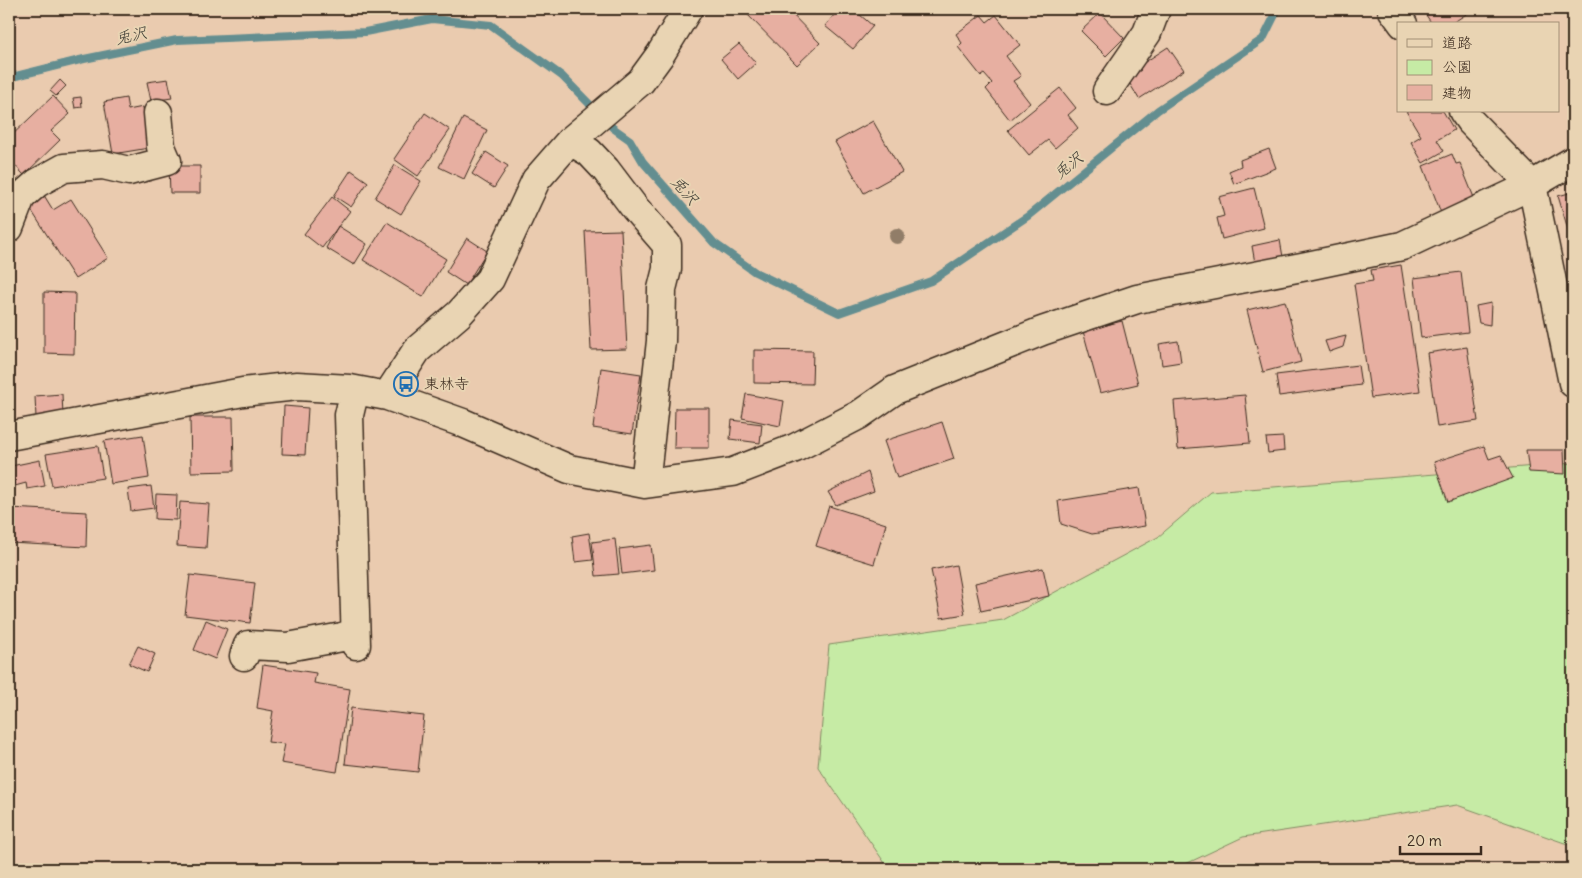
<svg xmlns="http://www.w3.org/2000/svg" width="1582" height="878" font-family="Delius,'Klee One',sans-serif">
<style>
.green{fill:#c6eba5;stroke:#808a62}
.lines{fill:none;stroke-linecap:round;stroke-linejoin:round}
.stream{stroke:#648e90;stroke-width:8}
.building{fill:#e7afa1;stroke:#3b2a1e}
.minor-casing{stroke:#3b2a1e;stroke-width:31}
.minor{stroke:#e9d4b3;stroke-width:28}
.tree{fill:#917d67}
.labels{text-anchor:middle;stroke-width:4;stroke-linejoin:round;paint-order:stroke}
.poi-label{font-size:15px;fill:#3b2a1e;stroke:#e9d4b3;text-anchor:start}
.water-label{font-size:16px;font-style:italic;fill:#45433a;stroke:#e9d4b3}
</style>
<rect width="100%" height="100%" fill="#eacbaf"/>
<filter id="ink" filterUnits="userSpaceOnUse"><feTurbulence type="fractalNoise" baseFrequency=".02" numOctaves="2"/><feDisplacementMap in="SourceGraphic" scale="10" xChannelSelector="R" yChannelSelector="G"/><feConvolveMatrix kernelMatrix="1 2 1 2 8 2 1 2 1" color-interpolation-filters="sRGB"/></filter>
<g filter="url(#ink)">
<path class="green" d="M 1573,463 L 1573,846 L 1457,805 L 1243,837 L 1175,869 L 889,869 L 818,767 L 829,645 L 1003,620 L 1158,537 L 1211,492 Z"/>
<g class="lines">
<path class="stream" d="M 9,81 L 16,76 L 84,59 L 177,40 L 365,32 L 432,19 L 491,25 L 562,76 L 613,128 L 630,140 L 643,162 L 714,243 L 755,272 L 839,313 L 931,281 L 1028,216 L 1158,110 L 1263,39 L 1278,9"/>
</g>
<path class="building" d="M 746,9 L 787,9 L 820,43 L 797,65 L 744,11 Z
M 839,9 L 853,9 L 873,26 L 853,49 L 825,26 Z
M 1422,9 L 1474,9 L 1451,24 L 1432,24 Z
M 1100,13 L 1124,38 L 1106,56 L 1081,31 Z
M 981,15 L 987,22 L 996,15 L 1020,45 L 1006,56 L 1021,76 L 1013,81 L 1030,103 L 1010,120 L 986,89 L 992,83 L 984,74 L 981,76 L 958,47 L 962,43 L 956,34 Z
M 739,44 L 756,63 L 738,79 L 721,59 Z
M 1168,47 L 1184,70 L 1139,99 L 1127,79 L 1141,70 L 1136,68 Z
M 168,79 L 172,98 L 151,101 L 147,82 Z
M 60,80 L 66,86 L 56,96 L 50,91 Z
M 1060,88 L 1076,108 L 1068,115 L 1078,128 L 1055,148 L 1048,140 L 1029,155 L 1008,130 Z
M 53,96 L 70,114 L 51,131 L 60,140 L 24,175 L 9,159 L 9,138 Z
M 81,97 L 82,107 L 75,108 L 73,98 Z
M 126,98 L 128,110 L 143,107 L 149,148 L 113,154 L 104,102 Z
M 1406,111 L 1443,111 L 1454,130 L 1437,140 L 1444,151 L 1423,163 L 1411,142 L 1421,136 Z
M 425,113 L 450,130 L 418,176 L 394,159 Z
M 463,118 L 487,130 L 464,179 L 439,167 Z
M 873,121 L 902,172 L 864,193 L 835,142 Z
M 1269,149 L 1276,168 L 1234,184 L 1229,171 L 1241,166 L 1240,160 Z
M 486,152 L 508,166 L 494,188 L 472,174 Z
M 1452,154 L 1456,164 L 1460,163 L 1475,200 L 1441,213 L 1423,166 Z
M 395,165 L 421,181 L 401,214 L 375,198 Z
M 169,166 L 200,166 L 200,193 L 170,193 Z
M 351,170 L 368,182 L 351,207 L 334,196 Z
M 1254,188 L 1264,228 L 1222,239 L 1217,218 L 1224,216 L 1219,197 Z
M 42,192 L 53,210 L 71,199 L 108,258 L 75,279 L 26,202 Z
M 1573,192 L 1573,235 L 1570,236 L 1558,196 Z
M 332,197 L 350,211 L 322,248 L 304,234 Z
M 387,222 L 446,259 L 423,297 L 363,260 Z
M 338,226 L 367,244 L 354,265 L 326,248 Z
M 621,230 L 627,349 L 591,350 L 585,231 Z
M 467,238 L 487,251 L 466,285 L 446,272 Z
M 1280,240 L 1283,257 L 1255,263 L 1252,246 Z
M 1401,265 L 1420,391 L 1371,398 L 1354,284 L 1373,281 L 1371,270 Z
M 1461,272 L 1468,332 L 1421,338 L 1414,278 Z
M 44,292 L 75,293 L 74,354 L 44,353 Z
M 1285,301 L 1301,362 L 1263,372 L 1247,310 Z
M 1491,303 L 1490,325 L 1479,323 L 1476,306 Z
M 1122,321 L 1138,384 L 1100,393 L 1083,331 Z
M 1346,336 L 1343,347 L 1329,352 L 1325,341 Z
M 1178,341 L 1181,362 L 1162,365 L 1159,344 Z
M 1467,347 L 1478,421 L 1437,427 L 1427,353 Z
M 754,350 L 813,351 L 812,384 L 754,383 Z
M 1358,365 L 1361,385 L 1279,396 L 1276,375 Z
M 601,368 L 641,374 L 632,434 L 593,428 Z
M 62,394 L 63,416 L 36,418 L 35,396 Z
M 746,394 L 784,401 L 780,426 L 742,418 Z
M 1245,395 L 1250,443 L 1178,449 L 1174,401 Z
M 284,406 L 308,408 L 305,455 L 282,454 Z
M 675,408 L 709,408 L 709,448 L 674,448 Z
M 190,417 L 233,417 L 234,471 L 191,472 Z
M 732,420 L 762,424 L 760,443 L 730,439 Z
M 942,422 L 954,459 L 897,478 L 884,441 Z
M 143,435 L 149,478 L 111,484 L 104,441 Z
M 1283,437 L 1284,451 L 1268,453 L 1266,438 Z
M 98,446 L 103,478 L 52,486 L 46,454 Z
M 1484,446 L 1489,459 L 1501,455 L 1513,478 L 1448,502 L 1434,462 Z
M 1526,450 L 1564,450 L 1565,474 L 1529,472 Z
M 40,460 L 45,486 L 27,489 L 26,483 L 15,486 L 11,466 Z
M 868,472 L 874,491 L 836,505 L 828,492 Z
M 151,486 L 154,508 L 131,511 L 128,489 Z
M 1139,488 L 1145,526 L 1092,534 L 1061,524 L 1058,501 Z
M 156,494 L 177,495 L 176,520 L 155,519 Z
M 180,502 L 209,504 L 206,548 L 177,546 Z
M 829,506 L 886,524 L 874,564 L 816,546 Z
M 10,508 L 87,512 L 86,547 L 9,543 Z
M 589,533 L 593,560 L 575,562 L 572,536 Z
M 615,539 L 619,574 L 596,576 L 592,542 Z
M 651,545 L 654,570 L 622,574 L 619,549 Z
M 956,565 L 965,614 L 941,618 L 931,570 Z
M 1043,568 L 1049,596 L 981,611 L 975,583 Z
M 190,575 L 255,583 L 250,623 L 185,615 Z
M 206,620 L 227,629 L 215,659 L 194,650 Z
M 138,646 L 155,654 L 147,672 L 129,664 Z
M 263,665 L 316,673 L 314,683 L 350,689 L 337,772 L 281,763 L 285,744 L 268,742 L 273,711 L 257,708 Z
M 351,708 L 424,716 L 418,772 L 345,764 Z"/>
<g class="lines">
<defs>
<path id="minor" d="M 1392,9 L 1403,24
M 1107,91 L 1147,33 L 1156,9
M 1463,111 L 1470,121 L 1532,185 L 1573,383
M 570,141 L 589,152 L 606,170 L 634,207 L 667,245 L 667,269 L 662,289 L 661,341 L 645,484
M 9,228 L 21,197 L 37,183 L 64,168 L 103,165 L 129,171 L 167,161 L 161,147 L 158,113
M 355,390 L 349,415 L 356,645
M 387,396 L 417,350 L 459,314 L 490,279 L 536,180 L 570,141 L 641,81 L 660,55 L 688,9
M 9,436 L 243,392 L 297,386 L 350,389 L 387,396 L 463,423 L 569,469 L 645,484 L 733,472 L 795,448 L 859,415 L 895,390 L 1042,331 L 1137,299 L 1307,266 L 1402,246 L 1532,185 L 1573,161
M 244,656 L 248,645 L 288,647 L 342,637 L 355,633"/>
</defs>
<use href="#minor" class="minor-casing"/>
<use href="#minor" class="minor"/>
</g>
<circle class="tree" cx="897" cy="236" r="8"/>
</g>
<defs>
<symbol id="bus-ring" viewBox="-11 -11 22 22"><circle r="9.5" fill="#e9d4b3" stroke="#1f6fb2" stroke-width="1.5"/><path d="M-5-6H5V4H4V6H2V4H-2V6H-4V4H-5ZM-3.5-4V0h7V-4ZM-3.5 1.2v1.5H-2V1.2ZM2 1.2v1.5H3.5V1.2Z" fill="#1f6fb2"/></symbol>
</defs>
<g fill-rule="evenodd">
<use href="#bus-ring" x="392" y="370" width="28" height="28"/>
</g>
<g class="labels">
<g class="poi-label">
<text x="424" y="389">東林寺</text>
</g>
<g class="water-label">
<text transform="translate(131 35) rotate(-12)" y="6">兎沢</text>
<text transform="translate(1068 165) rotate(-39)" y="6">兎沢</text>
<text transform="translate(685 190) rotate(49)" y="6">兎沢</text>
</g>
</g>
<rect width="1582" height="878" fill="none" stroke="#e9d4b3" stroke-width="30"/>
<rect x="15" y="15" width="1552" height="848" fill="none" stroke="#3b2a1e" stroke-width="2" filter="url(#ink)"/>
<rect x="1397" y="22" width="162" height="90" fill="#e9d4b3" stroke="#a39077"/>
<rect x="1407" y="39" width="25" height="8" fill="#e9d4b3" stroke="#a39077"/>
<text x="1442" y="48" font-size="15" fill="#3b2a1e">道路</text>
<rect x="1407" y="60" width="25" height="15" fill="#c6eba5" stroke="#a39077"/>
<text x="1442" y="72" font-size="15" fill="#3b2a1e">公園</text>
<rect x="1407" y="85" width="25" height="15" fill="#e7afa1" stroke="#a39077"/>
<text x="1442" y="98" font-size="15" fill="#3b2a1e">建物</text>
<path d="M1400 846v8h81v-8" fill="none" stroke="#3b2a1e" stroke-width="2.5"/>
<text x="1407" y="846" font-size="15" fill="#3b2a1e" stroke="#e9d4b3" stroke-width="4" paint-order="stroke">20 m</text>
</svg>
